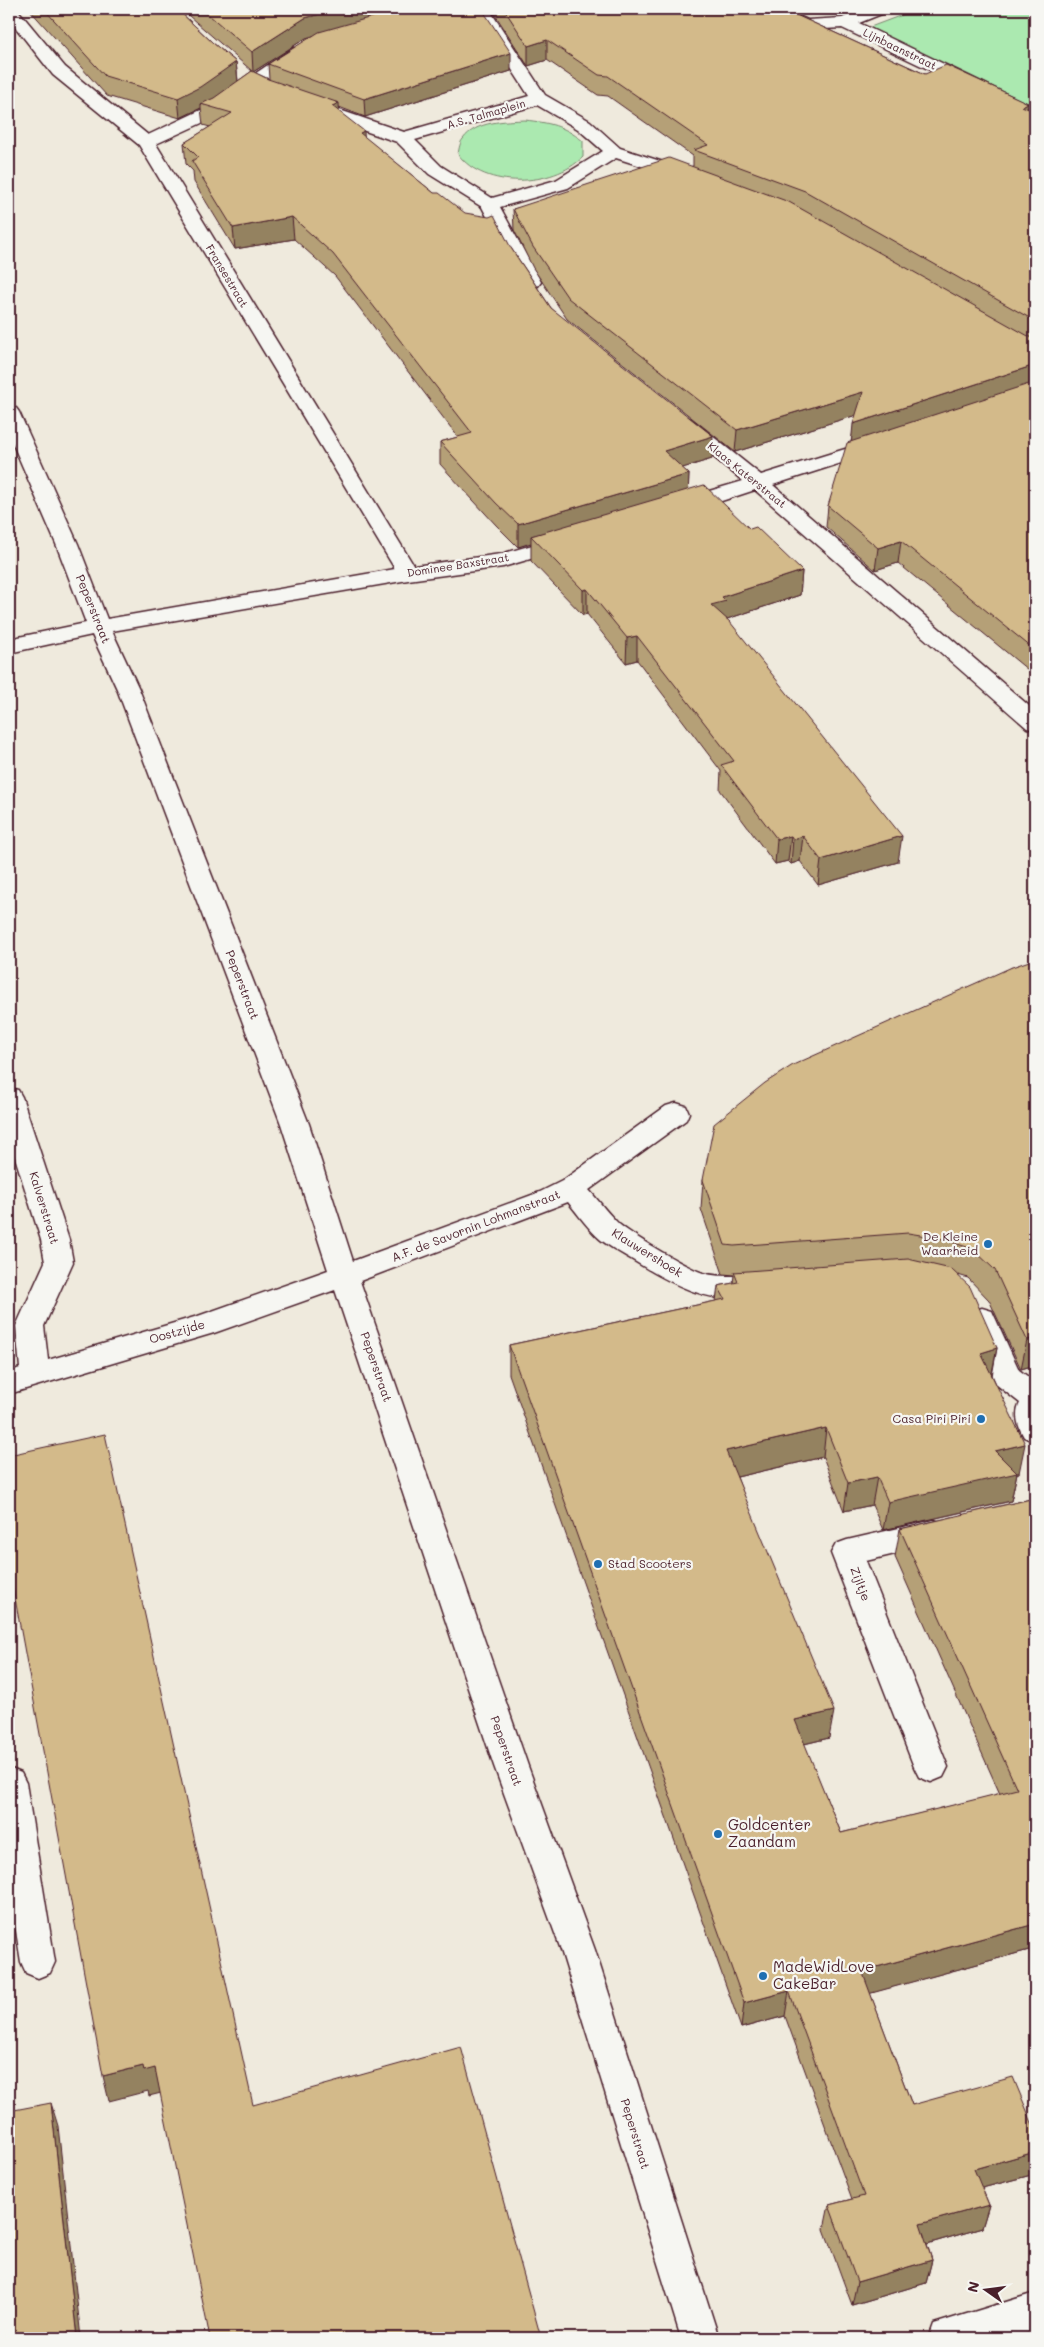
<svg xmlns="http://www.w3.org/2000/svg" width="1044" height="2347" font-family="Mali,sans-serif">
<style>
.green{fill:#abe9b0;stroke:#7a846e}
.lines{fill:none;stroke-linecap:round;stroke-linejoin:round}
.minor-casing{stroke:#4a1f2b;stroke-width:3}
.minor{fill:#f6f6f2;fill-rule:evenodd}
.wall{fill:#b5a077;stroke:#4a1f2b;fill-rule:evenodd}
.shaded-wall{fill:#948261;stroke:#4a1f2b}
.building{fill:#d3ba8a;stroke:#4a1f2b}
.poi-dot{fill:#1f6fb2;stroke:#f6f6f2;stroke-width:2}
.labels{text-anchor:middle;stroke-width:4.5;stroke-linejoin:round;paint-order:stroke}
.far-street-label{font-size:11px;fill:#4a1f2b;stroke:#f6f6f2}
.street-label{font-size:12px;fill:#4a1f2b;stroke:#f6f6f2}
.poi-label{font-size:12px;fill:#4a1f2b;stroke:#f6f6f2;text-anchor:end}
.near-poi-label{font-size:15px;fill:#4a1f2b;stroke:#f6f6f2;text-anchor:start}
</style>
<rect width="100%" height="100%" fill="#efeadd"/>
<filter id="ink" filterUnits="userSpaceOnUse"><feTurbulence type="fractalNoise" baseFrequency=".02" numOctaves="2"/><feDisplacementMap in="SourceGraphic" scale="10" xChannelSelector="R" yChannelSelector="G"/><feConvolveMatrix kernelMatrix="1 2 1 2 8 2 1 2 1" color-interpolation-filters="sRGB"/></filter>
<g filter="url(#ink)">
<path class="green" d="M 918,9 L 1035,9 L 1035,108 L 865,29 Z
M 525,120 C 550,123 562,125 583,141 L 583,157 C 553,187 484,190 458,154 C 459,149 460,142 463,139 C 476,121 505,121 525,120 Z"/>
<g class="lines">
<defs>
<path id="minor" d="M 9,9 L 17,9 L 65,67 L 148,135 L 203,109 L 293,48 L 305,48 L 307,52 L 305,56 L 215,117 L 156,144 L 414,566 L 501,554 L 567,535 L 575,536 L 578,541 L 575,546 L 503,567 L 408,580 L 112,631 L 139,689 L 309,1124 L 353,1261 L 540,1192 L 562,1181 L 666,1106 L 676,1103 L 686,1106 L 689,1113 L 686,1120 L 589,1190 C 599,1201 609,1215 620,1225 C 635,1237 685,1267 703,1273 C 723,1279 745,1273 764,1279 L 768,1287 L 764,1295 C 716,1310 670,1283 631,1259 C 621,1253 610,1247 601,1240 C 589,1230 578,1214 568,1202 L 360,1281 L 528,1766 L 595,1950 L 719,2338 L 681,2338 L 561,1950 L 494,1766 L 335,1290 L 214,1333 L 9,1394 L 9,1372 L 20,1368 L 16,1326 L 45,1262 L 41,1240 L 9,1138 L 9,1088 L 18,1090 L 22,1097 L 69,1240 L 73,1262 L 44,1326 L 48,1360 L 198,1316 L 328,1270 L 281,1124 L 117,689 L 92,635 L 9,653 L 9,639 L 86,623 L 56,544 L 9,435 L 9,406 L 16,408 L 19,412 L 78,544 L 107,619 L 395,569 L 139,145 L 53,75 L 9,19 Z
M 473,9 L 489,9 L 545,95 L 590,121 L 620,148 L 691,171 L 694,175 L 691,179 L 685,180 L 616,158 L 568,188 L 500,207 L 541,282 L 538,286 L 531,288 L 524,286 L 521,282 L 482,207 L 429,174 L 397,142 L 307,111 L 304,107 L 307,103 L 319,103 L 404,132 L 529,96 ZM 537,105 L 578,129 L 603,151 L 556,180 L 492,198 L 441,166 L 415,140 Z
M 762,9 L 783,9 L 808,20 L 842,18 L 864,9 L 886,9 L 884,13 L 859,23 L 1035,108 L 1035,120 L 842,28 L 806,30 L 764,13 Z
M 684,417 L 691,419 L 761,475 L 871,441 L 878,439 L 885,441 L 888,445 L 885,449 L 773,485 L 1035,711 L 1035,730 L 1027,728 L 755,490 L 688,512 L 680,513 L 672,512 L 669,507 L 672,502 L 743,481 L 677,427 L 674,423 L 677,419 Z
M 982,1308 L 992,1311 L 1019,1370 L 1035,1382 L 1035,1441 L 1024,1437 C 1018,1426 1014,1415 1020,1403 L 997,1385 L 968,1319 L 972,1311 Z
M 934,1520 L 945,1524 L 949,1533 L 945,1542 L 866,1561 L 948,1767 L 943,1777 L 931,1782 L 919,1777 L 914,1767 L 831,1553 L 836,1544 L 847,1540 Z
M 9,1768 L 21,1773 L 26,1783 L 55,1962 L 50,1973 L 38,1978 L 26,1973 L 21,1962 L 9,1887 Z
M 1035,2293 L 1035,2331 L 1011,2338 L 929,2338 L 934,2324 Z"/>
</defs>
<use href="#minor" class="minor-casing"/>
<use href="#minor" class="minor"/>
</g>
<path class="wall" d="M 29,9 L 177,9 L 213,43 L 236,62 L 238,81 L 252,71 L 181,9 L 482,9 L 511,71 L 365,117 L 339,107 L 339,112 L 364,137 L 434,193 L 511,248 L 551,308 L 712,459 L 682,468 L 689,474 L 688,490 L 750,529 L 802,571 L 800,595 L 727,619 L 898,862 L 818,885 L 800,861 L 791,864 L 788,861 L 775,864 L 720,790 L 721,771 L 637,660 L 626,663 L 587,614 L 583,615 L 531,561 L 531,543 L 518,547 L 496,525 L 440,464 L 440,442 L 458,437 L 335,276 L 294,239 L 235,249 L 194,182 L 193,171 L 186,164 L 184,143 L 210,127 L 203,125 L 201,108 L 180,118 L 107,96 ZM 312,37 L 268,64 L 269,79 L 253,72 L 306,38 Z
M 494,9 L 783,9 L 925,74 L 1028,103 L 1028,109 L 1035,112 L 1035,672 L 1032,669 L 1028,670 L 898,563 L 875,570 L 826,527 L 828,506 L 851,442 L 856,415 L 735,452 L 567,319 L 533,268 L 514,230 L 513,209 L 693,166 L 693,156 L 608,96 L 598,95 L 547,60 L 528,66 L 494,13 Z
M 1012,967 L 1035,1365 L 1021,1369 L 989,1300 L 968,1278 L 958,1275 L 997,1348 L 992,1376 L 1019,1473 L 1017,1473 L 1011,1501 L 883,1530 L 872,1505 L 844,1511 L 823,1457 L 737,1477 L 829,1738 L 804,1744 L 841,1833 L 1000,1794 L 895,1557 L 900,1529 L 1035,1498 L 1035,1965 L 1029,1950 L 870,1993 L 912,2105 L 1035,2130 L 1035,2174 L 982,2188 L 989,2205 L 982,2228 L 927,2244 L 932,2260 L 926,2283 L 852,2305 L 824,2229 L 829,2205 L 852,2199 L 785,2016 L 741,2028 L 509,1374 L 509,1345 L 716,1301 L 718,1286 L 733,1283 L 734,1275 L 723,1274 L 701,1209 L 703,1180 Z"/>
<path class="shaded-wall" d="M 339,9 L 438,9 L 381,16 L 306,38 L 253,72 L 252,52 L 305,18 Z
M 547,40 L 547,60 L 528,66 L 528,46 Z
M 511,53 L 511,71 L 365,117 L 364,99 Z
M 236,62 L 238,82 L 205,105 L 201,104 L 201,108 L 180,118 L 178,98 Z
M 339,103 L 340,124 L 332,106 Z
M 1028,103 L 1026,123 L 1022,106 Z
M 364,131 L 365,152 L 360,133 Z
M 292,217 L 294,239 L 235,249 L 233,228 Z
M 1035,365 L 1035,386 L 851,445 L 853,424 Z
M 863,392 L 860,414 L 735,452 L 737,430 Z
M 713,436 L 712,459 L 663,474 L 664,451 Z
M 689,474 L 688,497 L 531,536 L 531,543 L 518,547 L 518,524 Z
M 901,541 L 898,563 L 875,570 L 878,548 Z
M 802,571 L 800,595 L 724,620 L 711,605 L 722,597 Z
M 587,589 L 587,614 L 583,615 L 583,590 Z
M 637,636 L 637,660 L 626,663 L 627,638 Z
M 1035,647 L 1032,669 L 1028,670 L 1032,648 Z
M 791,836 L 788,861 L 775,864 L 777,839 Z
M 803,836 L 800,861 L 791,864 L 793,839 Z
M 902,836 L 898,862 L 818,885 L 821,860 Z
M 1035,1338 L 1035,1365 L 1021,1369 L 1027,1340 Z
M 997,1348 L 991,1377 L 981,1353 Z
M 826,1428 L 823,1457 L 724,1480 L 726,1451 Z
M 1025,1444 L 1019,1473 L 1017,1473 L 1011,1501 L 883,1530 L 888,1502 L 995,1451 Z
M 877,1477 L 872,1505 L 844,1511 L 848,1483 Z
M 834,1711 L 829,1738 L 791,1747 L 795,1720 Z
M 1035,1924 L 1029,1950 L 857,1997 L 862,1971 Z
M 789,1991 L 785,2016 L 741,2028 L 744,2003 Z
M 143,2066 L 155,2068 L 161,2093 L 149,2096 L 148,2091 L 109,2101 L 103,2076 Z
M 51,2103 L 58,2126 L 81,2338 L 77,2338 Z
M 1035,2152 L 1035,2174 L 967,2192 L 974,2169 Z
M 989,2205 L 982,2228 L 913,2248 L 920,2224 Z
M 932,2260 L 926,2283 L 852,2305 L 857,2282 Z"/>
<path class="building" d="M 44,9 L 177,9 L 213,43 L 236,62 L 200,87 L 178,98 L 105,76 Z
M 202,9 L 339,9 L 305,18 L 252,52 Z
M 410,9 L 482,9 L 511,53 L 364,99 L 268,64 L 319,32 L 390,12 Z
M 504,9 L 783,9 L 925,74 L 946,65 L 1028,103 L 1022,106 L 1035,112 L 1035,321 L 805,191 L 694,150 L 708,145 L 608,76 L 599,75 L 547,40 L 528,46 Z
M 252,71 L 268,79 L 339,103 L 332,106 L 364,131 L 360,133 L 434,193 L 439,193 L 465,213 L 489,217 L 494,215 L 511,248 L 551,308 L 713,436 L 664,451 L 689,474 L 518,524 L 496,503 L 440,442 L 472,433 L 333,254 L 292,217 L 233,228 L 192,161 L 198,157 L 184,143 L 232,113 L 201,104 L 214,98 Z
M 669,158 L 789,202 L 1030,337 L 1035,338 L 1035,365 L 853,424 L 863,392 L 737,430 L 568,298 L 533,247 L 513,209 Z
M 1035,382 L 1035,647 L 1032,648 L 901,541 L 878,548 L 828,506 L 847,443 Z
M 704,485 L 750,529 L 756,527 L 802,571 L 722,597 L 726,601 L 711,605 L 730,622 L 902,836 L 821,860 L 803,836 L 793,839 L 791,836 L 777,839 L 721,765 L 734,761 L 637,636 L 627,638 L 587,589 L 583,590 L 531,536 Z
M 1035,959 L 1035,1338 L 1027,1340 L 995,1270 L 973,1249 L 939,1238 L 908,1233 L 734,1246 L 725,1245 L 703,1180 L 714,1124 L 765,1083 L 793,1065 L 1012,967 Z
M 908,1259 L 951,1269 L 970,1287 L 997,1348 L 981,1353 L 1025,1444 L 995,1451 L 1017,1473 L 888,1502 L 877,1477 L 848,1483 L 826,1428 L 726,1451 L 834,1711 L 795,1720 L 841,1833 L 1017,1789 L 900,1529 L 1035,1498 L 1035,1924 L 862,1971 L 912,2105 L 1013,2077 L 1035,2130 L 1035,2152 L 974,2169 L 989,2205 L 920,2224 L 932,2260 L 857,2282 L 829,2205 L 864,2196 L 789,1991 L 744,2003 L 509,1345 L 725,1299 L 718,1286 L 738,1282 L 734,1272 Z
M 105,1434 L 253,2105 L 461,2047 L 541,2338 L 210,2338 L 155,2068 L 144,2071 L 143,2066 L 103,2076 L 9,1566 L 9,1455 Z
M 51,2103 L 77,2338 L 9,2338 L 9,2111 Z"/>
</g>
<g class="poi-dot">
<circle cx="988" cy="1244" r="5"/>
<circle cx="981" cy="1419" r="5"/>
<circle cx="598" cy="1564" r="5"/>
<circle cx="718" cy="1834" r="5"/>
<circle cx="763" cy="1976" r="5"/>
</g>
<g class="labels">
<g class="far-street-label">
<text transform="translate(900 49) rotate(26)" y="4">Lijnbaanstraat</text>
<text transform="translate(486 114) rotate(-16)" y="4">A.S. Talmaplein</text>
<text transform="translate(227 276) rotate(59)" y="4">Fransestraat</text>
<text transform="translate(747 475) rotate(39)" y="4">Klaas Katerstraat</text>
<text transform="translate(458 565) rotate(-9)" y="4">Dominee Baxstraat</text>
</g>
<g class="street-label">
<text transform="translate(93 609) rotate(68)" y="4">Peperstraat</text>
<text transform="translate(242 985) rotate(69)" y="4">Peperstraat</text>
<text transform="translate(44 1208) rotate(73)" y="4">Kalverstraat</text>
<text transform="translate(476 1226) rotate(-21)" y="4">A.F. de Savornin Lohmanstraat</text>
<text transform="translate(647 1253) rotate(32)" y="4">Klauwershoek</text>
<text transform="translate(177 1332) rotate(-16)" y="4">Oostzijde</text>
<text transform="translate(376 1367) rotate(71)" y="4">Peperstraat</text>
<text transform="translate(860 1584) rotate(69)" y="4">Zijltje</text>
<text transform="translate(506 1751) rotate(71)" y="4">Peperstraat</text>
<text transform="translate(635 2134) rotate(73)" y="4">Peperstraat</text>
</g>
<g class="poi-label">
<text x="978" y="1241">De Kleine<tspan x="978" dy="14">Waarheid</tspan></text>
<text x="971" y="1423">Casa Piri Piri</text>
<text x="608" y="1568" text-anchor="start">Stad Scooters</text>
</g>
<g class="near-poi-label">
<text x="728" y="1830">Goldcenter<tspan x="728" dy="17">Zaandam</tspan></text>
<text x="773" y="1972">MadeWidLove<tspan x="773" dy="17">CakeBar</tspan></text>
</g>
</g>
<rect width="1044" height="2347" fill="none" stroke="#f6f6f2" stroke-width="30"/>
<rect x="15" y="15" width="1014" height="2317" fill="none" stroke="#4a1f2b" stroke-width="2" filter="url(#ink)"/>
<g transform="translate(986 2290) rotate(284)" stroke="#f6f6f2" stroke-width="4" paint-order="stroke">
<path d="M0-4L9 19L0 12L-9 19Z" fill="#4a1f2b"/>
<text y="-8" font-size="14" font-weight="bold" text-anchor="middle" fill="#4a1f2b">N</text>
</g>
</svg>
